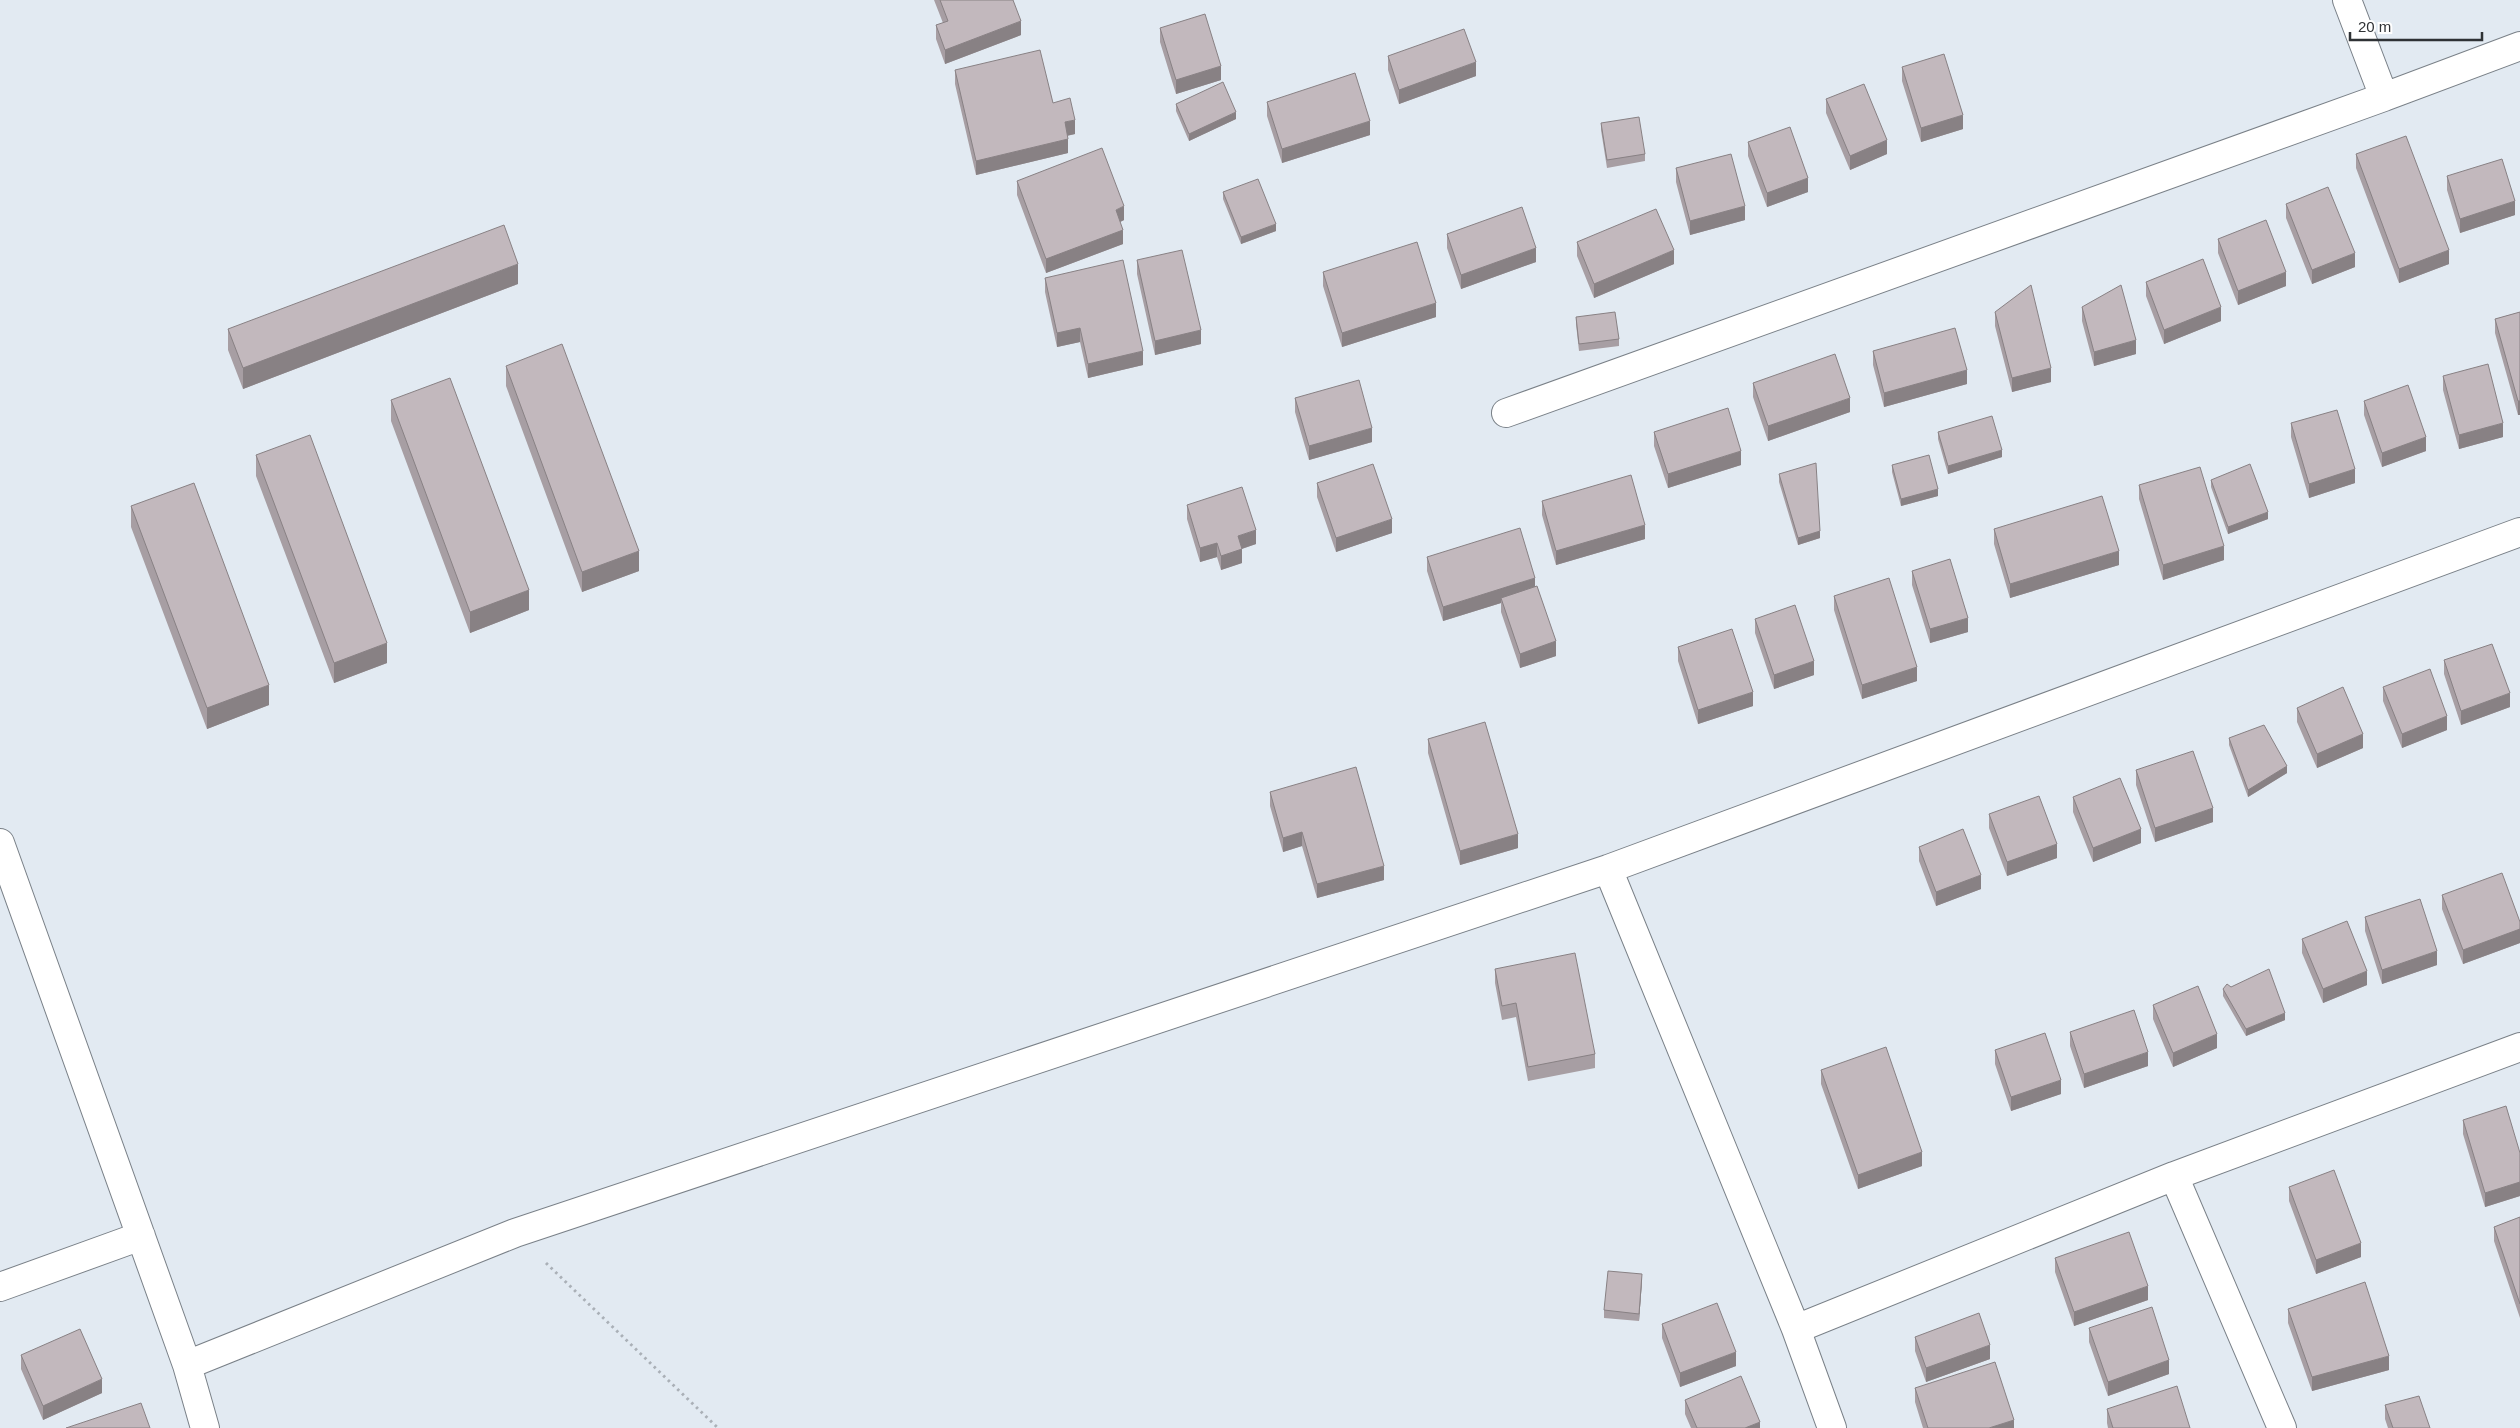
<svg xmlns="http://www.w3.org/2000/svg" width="2520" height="1428" font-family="Arial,sans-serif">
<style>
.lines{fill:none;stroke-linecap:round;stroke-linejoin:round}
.minor-casing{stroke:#7a8188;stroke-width:30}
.path{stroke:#aab0b7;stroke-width:3;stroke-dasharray:2.5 4;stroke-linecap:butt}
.minor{stroke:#fff;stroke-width:28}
.wall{fill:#a79ea3}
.shaded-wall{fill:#888184}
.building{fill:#c2b8bd;stroke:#888184}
</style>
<rect width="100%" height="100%" fill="#e2eaf2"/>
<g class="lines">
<defs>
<path id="minor" d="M 2347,0 L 2384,97 L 2520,46
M 1506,413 L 2384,97
M 0,843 L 187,1365 L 205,1428
M 1608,869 L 1796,1329 L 1832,1428
M 2174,1176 L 2520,1047
M 0,1287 L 141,1236
M 1796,1329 L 2174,1176 L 2282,1428
M 187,1365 L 515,1233 L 1608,869 L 2520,532"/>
</defs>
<use href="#minor" class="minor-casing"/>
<path class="path" d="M 546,1263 L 718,1428"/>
<use href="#minor" class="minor"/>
</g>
<path class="wall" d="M 934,0 L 1013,0 L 1021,35 L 945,64 L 936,39 L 936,25 L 943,23 Z
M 1160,28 L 1221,80 L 1176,94 L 1160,42 Z
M 1388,56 L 1476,76 L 1399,104 L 1388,70 Z
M 1902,67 L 1963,129 L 1921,142 L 1902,81 Z
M 955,70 L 1053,103 L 1075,134 L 1067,136 L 1068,153 L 976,175 L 955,84 Z
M 1826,99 L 1887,154 L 1850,170 L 1826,113 Z
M 1267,102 L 1370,135 L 1282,163 L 1267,116 Z
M 1176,104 L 1236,119 L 1189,141 L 1176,111 Z
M 1601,123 L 1645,154 L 1645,161 L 1607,168 L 1601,130 Z
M 1748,142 L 1808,192 L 1767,207 L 1748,156 Z
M 2356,154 L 2449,264 L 2399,283 L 2356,168 Z
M 1676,168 L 1745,220 L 1690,235 L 1676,182 Z
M 2447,176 L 2515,215 L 2460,233 L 2447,190 Z
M 1017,181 L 1124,220 L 1120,222 L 1123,244 L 1046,273 L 1017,195 Z
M 1223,192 L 1276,231 L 1241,244 L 1223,199 Z
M 2286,204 L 2355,267 L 2312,284 L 2286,218 Z
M 1447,234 L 1536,262 L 1461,289 L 1447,248 Z
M 2218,239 L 2286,286 L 2238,305 L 2218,253 Z
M 1577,242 L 1674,264 L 1594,298 L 1577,256 Z
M 1137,260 L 1201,344 L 1155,355 L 1137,274 Z
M 1323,272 L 1436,317 L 1342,347 L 1323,286 Z
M 1045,278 L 1143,365 L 1088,378 L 1080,342 L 1057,347 L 1045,292 Z
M 2146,282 L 2221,321 L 2164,344 L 2146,296 Z
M 518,284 L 243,389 L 228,350 L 228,329 Z
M 2082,307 L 2136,354 L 2094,366 L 2082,321 Z
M 1995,312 L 2051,382 L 2012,392 L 1995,326 Z
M 2520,312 L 2518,415 L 2495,333 L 2495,319 Z
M 1576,317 L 1619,339 L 1619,346 L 1579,351 L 1576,324 Z
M 1873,351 L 1967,384 L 1884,407 L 1873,365 Z
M 506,366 L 639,571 L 582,592 L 506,386 Z
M 2443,376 L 2503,437 L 2459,449 L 2443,390 Z
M 1753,383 L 1850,412 L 1768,441 L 1753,397 Z
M 1295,398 L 1372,442 L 1309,460 L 1295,412 Z
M 391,400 L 529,610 L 470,633 L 391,421 Z
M 2364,401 L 2426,451 L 2382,467 L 2364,415 Z
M 2291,423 L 2355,483 L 2309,498 L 2291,437 Z
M 1654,432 L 1741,465 L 1668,488 L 1654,446 Z
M 1938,432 L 2002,457 L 1948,474 L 1938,439 Z
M 256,455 L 387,663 L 334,683 L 256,476 Z
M 1892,465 L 1938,496 L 1901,506 L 1892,472 Z
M 1779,474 L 1820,538 L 1798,545 L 1779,482 Z
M 2211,480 L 2268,519 L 2228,534 L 2211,487 Z
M 1317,483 L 1392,533 L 1336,552 L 1317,497 Z
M 2139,485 L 2224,560 L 2163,580 L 2139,499 Z
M 1542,501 L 1645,539 L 1556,565 L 1542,515 Z
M 1187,505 L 1256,544 L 1242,549 L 1242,563 L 1221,570 L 1217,557 L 1200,562 L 1187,519 Z
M 131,506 L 269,705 L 207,729 L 131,527 Z
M 1994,529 L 2119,565 L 2010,598 L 1994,544 Z
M 1427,557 L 1535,586 L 1556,656 L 1520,668 L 1501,612 L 1501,603 L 1443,621 L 1427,571 Z
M 1912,571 L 1968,632 L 1930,643 L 1912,585 Z
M 1834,596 L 1917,681 L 1862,699 L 1834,610 Z
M 1755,619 L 1814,675 L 1774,689 L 1755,633 Z
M 1678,647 L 1753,706 L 1698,724 L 1678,661 Z
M 2444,660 L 2510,707 L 2461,725 L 2444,674 Z
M 2383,687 L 2447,730 L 2402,748 L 2383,701 Z
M 2297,708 L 2363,748 L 2317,768 L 2297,722 Z
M 2229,738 L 2287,773 L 2248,797 L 2229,745 Z
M 1428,739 L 1518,848 L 1460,865 L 1428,753 Z
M 2136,770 L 2213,822 L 2155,842 L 2136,785 Z
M 1270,792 L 1384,880 L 1317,898 L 1302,846 L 1283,852 L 1270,806 Z
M 2073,797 L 2141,843 L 2093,862 L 2073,812 Z
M 1989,814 L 2057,858 L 2007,876 L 1989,828 Z
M 1919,847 L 1981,889 L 1936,906 L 1919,861 Z
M 2442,895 L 2520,922 L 2520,943 L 2463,964 L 2442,909 Z
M 2365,917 L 2437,965 L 2382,984 L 2365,931 Z
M 2302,939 L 2367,985 L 2323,1003 L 2302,953 Z
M 1495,969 L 1595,1054 L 1595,1068 L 1528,1081 L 1516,1017 L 1502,1020 L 1495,983 Z
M 2223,989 L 2285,1020 L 2246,1036 L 2223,996 Z
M 2153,1005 L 2217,1048 L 2173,1067 L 2153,1019 Z
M 2070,1032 L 2148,1066 L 2084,1088 L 2070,1046 Z
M 1995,1050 L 2061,1094 L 2011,1111 L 1995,1064 Z
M 1821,1070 L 1922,1166 L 1858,1189 L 1821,1084 Z
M 2463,1120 L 2520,1153 L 2520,1196 L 2485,1207 L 2463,1134 Z
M 2289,1187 L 2361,1257 L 2316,1274 L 2289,1201 Z
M 2520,1217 L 2520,1318 L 2494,1241 L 2494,1227 Z
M 2055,1258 L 2148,1300 L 2074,1326 L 2055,1272 Z
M 1642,1281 L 1639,1321 L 1604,1318 L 1604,1310 Z
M 2288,1309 L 2389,1370 L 2312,1391 L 2288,1323 Z
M 1662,1324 L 1736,1366 L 1680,1387 L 1662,1338 Z
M 2089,1328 L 2169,1374 L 2108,1396 L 2089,1342 Z
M 1915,1337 L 1990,1359 L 1926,1382 L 1915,1351 Z
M 21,1355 L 102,1393 L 43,1420 L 21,1369 Z
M 1915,1388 L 2014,1428 L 1923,1428 L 1915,1402 Z
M 1685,1400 L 1760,1428 L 1691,1428 L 1685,1414 Z
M 2385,1405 L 2430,1428 L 2388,1428 L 2385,1419 Z
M 2107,1409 L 2190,1428 L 2108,1428 L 2107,1423 Z"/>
<path class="shaded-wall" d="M 1021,21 L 1021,35 L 945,64 L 945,50 Z
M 1476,62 L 1476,76 L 1399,104 L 1399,90 Z
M 1221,66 L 1221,80 L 1176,94 L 1176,80 Z
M 1236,112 L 1236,119 L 1189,141 L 1189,134 Z
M 1963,115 L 1963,129 L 1921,142 L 1921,128 Z
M 1075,120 L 1075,134 L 1065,136 L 1065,122 Z
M 1370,121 L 1370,135 L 1282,163 L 1282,149 Z
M 1068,139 L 1068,153 L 976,175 L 976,161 Z
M 1887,140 L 1887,154 L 1850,170 L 1850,156 Z
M 1808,178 L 1808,192 L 1767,207 L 1767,193 Z
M 2515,201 L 2515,215 L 2460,233 L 2460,219 Z
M 1124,206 L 1124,220 L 1116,224 L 1116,210 Z
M 1745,206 L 1745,220 L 1690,235 L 1690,221 Z
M 1276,224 L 1276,231 L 1241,244 L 1241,237 Z
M 1123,230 L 1123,244 L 1046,273 L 1046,259 Z
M 1536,248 L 1536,262 L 1461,289 L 1461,275 Z
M 1674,250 L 1674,264 L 1594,298 L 1594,284 Z
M 2449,250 L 2449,264 L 2399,283 L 2399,269 Z
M 2355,253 L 2355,267 L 2312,284 L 2312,270 Z
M 518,264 L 518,284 L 243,389 L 243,368 Z
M 2286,272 L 2286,286 L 2238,305 L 2238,291 Z
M 1436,303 L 1436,317 L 1342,347 L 1342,333 Z
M 2221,307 L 2221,321 L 2164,344 L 2164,330 Z
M 1080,328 L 1080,342 L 1057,347 L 1057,333 Z
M 1201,330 L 1201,344 L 1155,355 L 1155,341 Z
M 2136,340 L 2136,354 L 2094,366 L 2094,352 Z
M 1143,351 L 1143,365 L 1088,378 L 1088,364 Z
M 2051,368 L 2051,382 L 2012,392 L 2012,378 Z
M 1967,370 L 1967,384 L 1884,407 L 1884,393 Z
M 1850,398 L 1850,412 L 1768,441 L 1768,426 Z
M 2518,401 L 2520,401 L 2520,415 L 2518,415 Z
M 2503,423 L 2503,437 L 2459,449 L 2459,435 Z
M 1372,428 L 1372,442 L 1309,460 L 1309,446 Z
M 2426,437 L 2426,451 L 2382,467 L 2382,453 Z
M 2002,450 L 2002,457 L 1948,474 L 1948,466 Z
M 1741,451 L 1741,465 L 1668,488 L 1668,474 Z
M 2355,469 L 2355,483 L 2309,498 L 2309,484 Z
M 1938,489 L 1938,496 L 1901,506 L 1901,499 Z
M 2268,512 L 2268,519 L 2228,534 L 2228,527 Z
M 1392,519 L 1392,533 L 1336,552 L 1336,538 Z
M 1645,525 L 1645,539 L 1556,565 L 1556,551 Z
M 1256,530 L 1256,544 L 1238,550 L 1238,536 Z
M 1820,531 L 1820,538 L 1798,545 L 1798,538 Z
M 1217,543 L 1217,557 L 1200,562 L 1200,548 Z
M 2224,546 L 2224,560 L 2163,580 L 2163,565 Z
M 1242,549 L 1242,563 L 1221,570 L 1221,556 Z
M 639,551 L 639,571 L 582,592 L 582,572 Z
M 2119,551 L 2119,565 L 2010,598 L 2010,584 Z
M 1535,578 L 1535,592 L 1501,598 L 1501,603 L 1443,621 L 1443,607 Z
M 529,590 L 529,610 L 470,633 L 470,612 Z
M 1968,618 L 1968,632 L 1930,643 L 1930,629 Z
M 1556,641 L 1556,656 L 1520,668 L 1520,654 Z
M 387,643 L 387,663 L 334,683 L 334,663 Z
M 1814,661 L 1814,675 L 1774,689 L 1774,675 Z
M 1917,667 L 1917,681 L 1862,699 L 1862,685 Z
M 269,685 L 269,705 L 207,729 L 207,708 Z
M 1753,692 L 1753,706 L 1698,724 L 1698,710 Z
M 2510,693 L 2510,707 L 2461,725 L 2461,711 Z
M 2447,716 L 2447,730 L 2402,748 L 2402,734 Z
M 2363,734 L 2363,748 L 2317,768 L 2317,754 Z
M 2287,766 L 2287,773 L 2248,797 L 2248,790 Z
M 2213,808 L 2213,822 L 2155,842 L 2155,828 Z
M 2141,829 L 2141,843 L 2093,862 L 2093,848 Z
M 1302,832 L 1302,846 L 1283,852 L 1283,838 Z
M 1518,834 L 1518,848 L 1460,865 L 1460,851 Z
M 2057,844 L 2057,858 L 2007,876 L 2007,862 Z
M 1384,866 L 1384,880 L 1317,898 L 1317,884 Z
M 1981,875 L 1981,889 L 1936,906 L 1936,892 Z
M 2520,929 L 2520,943 L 2463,964 L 2463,950 Z
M 2437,951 L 2437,965 L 2382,984 L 2382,970 Z
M 2367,971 L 2367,985 L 2323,1003 L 2323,989 Z
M 2285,1013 L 2285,1020 L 2246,1036 L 2246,1029 Z
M 2217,1034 L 2217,1048 L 2173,1067 L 2173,1053 Z
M 2148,1052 L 2148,1066 L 2084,1088 L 2084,1074 Z
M 2061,1080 L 2061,1094 L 2011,1111 L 2011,1097 Z
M 1922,1152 L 1922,1166 L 1858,1189 L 1858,1175 Z
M 2520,1182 L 2520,1196 L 2485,1207 L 2485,1193 Z
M 2361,1243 L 2361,1257 L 2316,1274 L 2316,1260 Z
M 1642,1274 L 1642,1281 L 1639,1321 L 1639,1314 Z
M 2148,1286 L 2148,1300 L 2074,1326 L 2074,1312 Z
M 1990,1345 L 1990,1359 L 1926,1382 L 1926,1368 Z
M 1736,1352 L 1736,1366 L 1680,1387 L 1680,1373 Z
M 2389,1356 L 2389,1370 L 2312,1391 L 2312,1377 Z
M 2169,1360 L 2169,1374 L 2108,1396 L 2108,1382 Z
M 102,1379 L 102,1393 L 43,1420 L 43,1406 Z
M 2014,1420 L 2014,1428 L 1989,1428 Z
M 1760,1422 L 1760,1428 L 1745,1428 Z"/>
<path class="building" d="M 940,0 L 1013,0 L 1021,21 L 945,50 L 936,25 L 948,21 Z
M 1205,14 L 1221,66 L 1176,80 L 1160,28 Z
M 1464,29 L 1476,62 L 1399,90 L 1388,56 Z
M 1040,50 L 1053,103 L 1070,98 L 1075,120 L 1065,122 L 1068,139 L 976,161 L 955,70 Z
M 1944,54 L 1963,115 L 1921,128 L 1902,67 Z
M 1355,73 L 1370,121 L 1282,149 L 1267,102 Z
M 1223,82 L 1236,112 L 1189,134 L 1176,104 Z
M 1864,84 L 1887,140 L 1850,156 L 1826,99 Z
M 1639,117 L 1645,154 L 1607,160 L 1601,123 Z
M 1790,127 L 1808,178 L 1767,193 L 1748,142 Z
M 2406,136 L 2449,250 L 2399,269 L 2356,154 Z
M 1102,148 L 1124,206 L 1116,210 L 1123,230 L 1046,259 L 1017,181 Z
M 1731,154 L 1745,206 L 1690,221 L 1676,168 Z
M 2502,159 L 2515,201 L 2460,219 L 2447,176 Z
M 1258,179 L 1276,224 L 1241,237 L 1223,192 Z
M 2328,187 L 2355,253 L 2312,270 L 2286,204 Z
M 1522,207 L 1536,248 L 1461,275 L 1447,234 Z
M 1656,209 L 1674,250 L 1594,284 L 1577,242 Z
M 2266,220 L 2286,272 L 2238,291 L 2218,239 Z
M 504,225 L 518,264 L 243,368 L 228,329 Z
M 1417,242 L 1436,303 L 1342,333 L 1323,272 Z
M 1182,250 L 1201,330 L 1155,341 L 1137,260 Z
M 2203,259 L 2221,307 L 2164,330 L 2146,282 Z
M 1123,260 L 1143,351 L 1088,364 L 1080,328 L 1057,333 L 1045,278 Z
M 2031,285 L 2051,368 L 2012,378 L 1995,312 Z
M 2121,285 L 2136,340 L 2094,352 L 2082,307 Z
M 1615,312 L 1619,339 L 1579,344 L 1576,317 Z
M 2520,312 L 2520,401 L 2518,401 L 2495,319 Z
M 1955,328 L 1967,370 L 1884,393 L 1873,351 Z
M 562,344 L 639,551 L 582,572 L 506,366 Z
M 1835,354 L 1850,398 L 1768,426 L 1753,383 Z
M 2488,364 L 2503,423 L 2459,435 L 2443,376 Z
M 450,378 L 529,590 L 470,612 L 391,400 Z
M 1359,380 L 1372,428 L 1309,446 L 1295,398 Z
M 2408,385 L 2426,437 L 2382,453 L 2364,401 Z
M 1728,408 L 1741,451 L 1668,474 L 1654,432 Z
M 2337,410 L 2355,469 L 2309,484 L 2291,423 Z
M 1992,416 L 2002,450 L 1948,466 L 1938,432 Z
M 310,435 L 387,643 L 334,663 L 256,455 Z
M 1929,455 L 1938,489 L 1901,499 L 1892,465 Z
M 1816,463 L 1820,531 L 1798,538 L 1779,474 Z
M 1373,464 L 1392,519 L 1336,538 L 1317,483 Z
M 2250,464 L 2268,512 L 2228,527 L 2211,480 Z
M 2200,467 L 2224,546 L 2163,565 L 2139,485 Z
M 1631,475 L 1645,525 L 1556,551 L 1542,501 Z
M 194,483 L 269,685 L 207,708 L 131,506 Z
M 1242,487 L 1256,530 L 1238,536 L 1242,549 L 1221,556 L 1217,543 L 1200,548 L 1187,505 Z
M 2102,496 L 2119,551 L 2010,584 L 1994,529 Z
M 1520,528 L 1535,578 L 1443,607 L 1427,557 Z
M 1950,559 L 1968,618 L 1930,629 L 1912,571 Z
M 1889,578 L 1917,667 L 1862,685 L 1834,596 Z
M 1537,586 L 1556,641 L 1520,654 L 1501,598 Z
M 1795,605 L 1814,661 L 1774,675 L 1755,619 Z
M 1732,629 L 1753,692 L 1698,710 L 1678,647 Z
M 2492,644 L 2510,693 L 2461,711 L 2444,660 Z
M 2430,669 L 2447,716 L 2402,734 L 2383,687 Z
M 2343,687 L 2363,734 L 2317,754 L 2297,708 Z
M 1485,722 L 1518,834 L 1460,851 L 1428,739 Z
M 2264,725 L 2287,766 L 2248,790 L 2229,738 Z
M 2193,751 L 2213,808 L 2155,828 L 2136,770 Z
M 1356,767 L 1384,866 L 1317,884 L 1302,832 L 1283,838 L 1270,792 Z
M 2120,778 L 2141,829 L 2093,848 L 2073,797 Z
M 2039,796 L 2057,844 L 2007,862 L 1989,814 Z
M 1963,829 L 1981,875 L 1936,892 L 1919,847 Z
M 2502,873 L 2520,922 L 2520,929 L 2463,950 L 2442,895 Z
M 2420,899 L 2437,951 L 2382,970 L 2365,917 Z
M 2347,921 L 2367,971 L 2323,989 L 2302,939 Z
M 1575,953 L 1595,1054 L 1528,1067 L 1516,1003 L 1502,1006 L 1495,969 Z
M 2269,969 L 2285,1013 L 2246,1029 L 2223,989 L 2227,984 L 2231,987 Z
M 2198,986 L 2217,1034 L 2173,1053 L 2153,1005 Z
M 2134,1010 L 2148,1052 L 2084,1074 L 2070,1032 Z
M 2045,1033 L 2061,1080 L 2011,1097 L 1995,1050 Z
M 1886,1047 L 1922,1152 L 1858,1175 L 1821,1070 Z
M 2506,1106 L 2520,1153 L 2520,1182 L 2485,1193 L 2463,1120 Z
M 2334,1170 L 2361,1243 L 2316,1260 L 2289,1187 Z
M 2520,1217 L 2520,1304 L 2494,1227 Z
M 2129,1232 L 2148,1286 L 2074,1312 L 2055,1258 Z
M 1608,1271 L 1642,1274 L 1639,1314 L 1604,1310 Z
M 2365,1282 L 2389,1356 L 2312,1377 L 2288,1309 Z
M 1717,1303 L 1736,1352 L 1680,1373 L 1662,1324 Z
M 2152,1307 L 2169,1360 L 2108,1382 L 2089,1328 Z
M 1979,1313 L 1990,1345 L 1926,1368 L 1915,1337 Z
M 80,1329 L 102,1379 L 43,1406 L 21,1355 Z
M 1995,1362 L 2014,1420 L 1989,1428 L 1928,1428 L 1915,1388 Z
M 1741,1376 L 1760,1422 L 1745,1428 L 1697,1428 L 1685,1400 Z
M 2177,1386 L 2190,1428 L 2113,1428 L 2107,1409 Z
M 2419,1396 L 2430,1428 L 2393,1428 L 2385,1405 Z
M 141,1403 L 150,1428 L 66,1428 Z"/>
<path d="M2350 32v8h132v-8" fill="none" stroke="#2f3235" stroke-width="2.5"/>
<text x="2358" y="32" font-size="15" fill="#2f3235" stroke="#ffffff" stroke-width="4" paint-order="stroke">20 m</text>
</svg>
